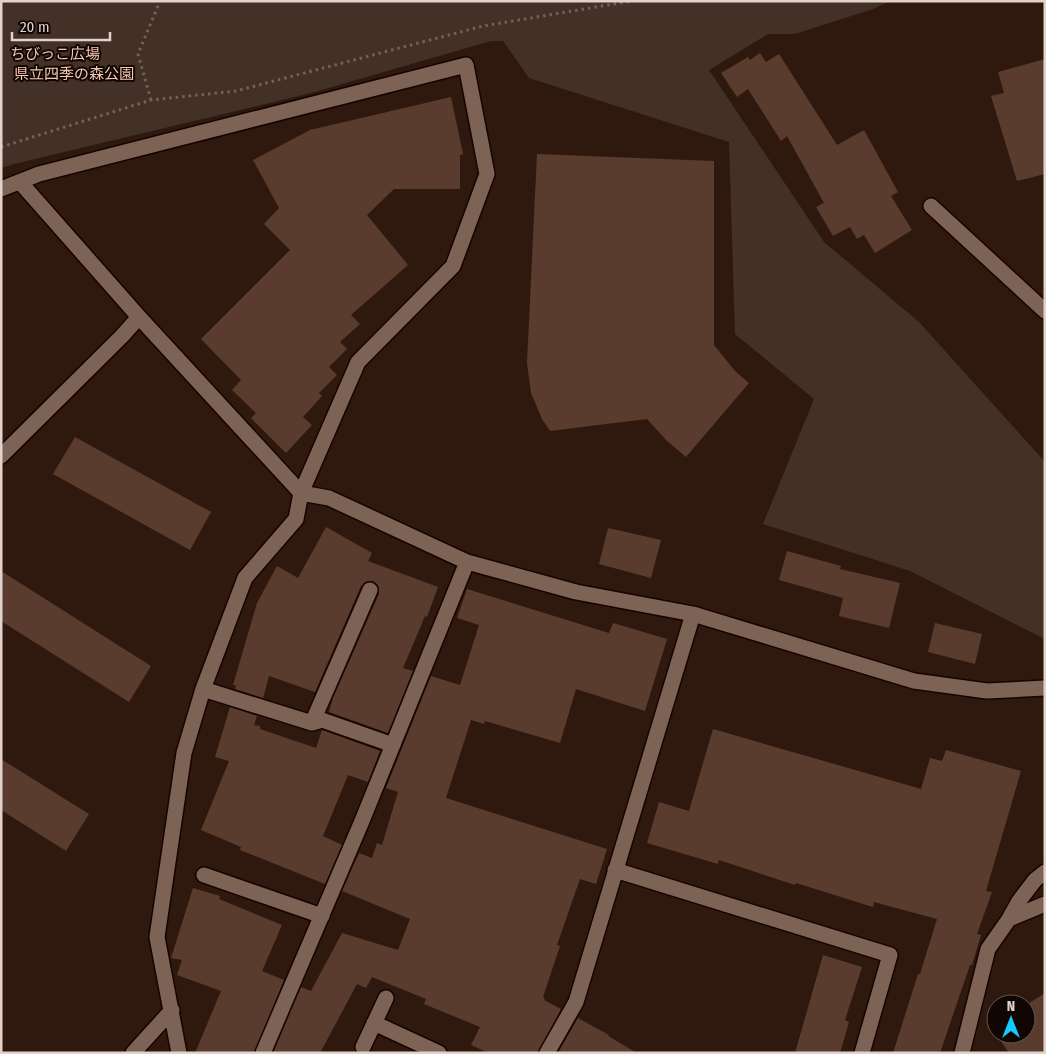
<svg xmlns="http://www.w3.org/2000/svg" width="1046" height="1054" font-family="'Fira Sans Condensed','Noto Sans JP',sans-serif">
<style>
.green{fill:#433027}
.building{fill:#5a3c2e}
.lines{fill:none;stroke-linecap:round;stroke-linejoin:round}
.minor-casing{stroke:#160400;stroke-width:18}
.path{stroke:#756158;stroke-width:3;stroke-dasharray:2.5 4;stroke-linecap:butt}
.minor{stroke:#7d6256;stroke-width:15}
.labels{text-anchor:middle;stroke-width:4;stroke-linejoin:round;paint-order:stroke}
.park-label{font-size:15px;fill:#f7c7b1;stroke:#100704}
</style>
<rect width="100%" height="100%" fill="#2f190e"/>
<path class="green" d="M 1,1 L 890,1 L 873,9 L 795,34 L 768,34 L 709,70 L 824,242 L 919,322 L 1045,462 L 1045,639 L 910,571 L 763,524 L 814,399 L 735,334 L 729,142 L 529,78 L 503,41 L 491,41 L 311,93 L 14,164 L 1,168 Z"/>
<path class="building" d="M 760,53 L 766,62 L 779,54 L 837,145 L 864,130 L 898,192 L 891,196 L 912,230 L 875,253 L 864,235 L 857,239 L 850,227 L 833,236 L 816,207 L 824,203 L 787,136 L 781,141 L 748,89 L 737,97 L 721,73 L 748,57 L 750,60 Z
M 1045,59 L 1045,174 L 1017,181 L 991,96 L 1004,93 L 998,72 Z
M 451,97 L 463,154 L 460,155 L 460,189 L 394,189 L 367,215 L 408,265 L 351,315 L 360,324 L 340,342 L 347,349 L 329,367 L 337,375 L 319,393 L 322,396 L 303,417 L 312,425 L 286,453 L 251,418 L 256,413 L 232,390 L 241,380 L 201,339 L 290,250 L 264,224 L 279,208 L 253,160 L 310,130 Z
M 537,154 L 714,161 L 714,345 L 735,371 L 749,383 L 686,457 L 667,441 L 647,419 L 550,431 L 542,419 L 531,393 L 527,363 Z
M 75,437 L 211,512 L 190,550 L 53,474 Z
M 326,527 L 372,553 L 368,561 L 438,587 L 427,617 L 425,616 L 403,668 L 413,671 L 388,733 L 329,712 L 333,698 L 379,594 L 378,585 L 373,581 L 365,582 L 361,586 L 315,692 L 269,676 L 263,698 L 235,689 L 236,685 L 233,685 L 257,603 L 277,566 L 298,578 Z
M 608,528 L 661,540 L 651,578 L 599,564 Z
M 787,551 L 841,566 L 840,569 L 900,583 L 889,628 L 839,616 L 843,598 L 779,580 Z
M 1,571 L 151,666 L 129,702 L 1,621 Z
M 467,589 L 609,633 L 613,623 L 667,639 L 645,711 L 576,689 L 560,743 L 485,721 L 484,724 L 471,720 L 446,798 L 607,849 L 596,884 L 580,879 L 557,945 L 560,946 L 543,997 L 545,998 L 544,1000 L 561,1009 L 538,1053 L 489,1053 L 471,1045 L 480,1027 L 424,1004 L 426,999 L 372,977 L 366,988 L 357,984 L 320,1053 L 273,1053 L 301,987 L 311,991 L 342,933 L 398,950 L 410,919 L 342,891 L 359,853 L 372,858 L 377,843 L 382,845 L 398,792 L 386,788 L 431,676 L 460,685 L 479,625 L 457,618 Z
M 935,623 L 982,634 L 975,664 L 928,652 Z
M 230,707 L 257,716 L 254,725 L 260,726 L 260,729 L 316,748 L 322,730 L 380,751 L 368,782 L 348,775 L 323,836 L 342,845 L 325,884 L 240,850 L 241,847 L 201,830 L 229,761 L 215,757 Z
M 713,729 L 921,789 L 930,758 L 942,761 L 946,750 L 1021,771 L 986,891 L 992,892 L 977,934 L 981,935 L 972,965 L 970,965 L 940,1053 L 893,1053 L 918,974 L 920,974 L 937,919 L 874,902 L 873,907 L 796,883 L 795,885 L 719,860 L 718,864 L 647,843 L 659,802 L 689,811 Z
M 1,759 L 89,814 L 66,851 L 1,810 Z
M 193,888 L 220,896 L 219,899 L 282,925 L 262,971 L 284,980 L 254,1053 L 195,1053 L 221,991 L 177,975 L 182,960 L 171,958 Z
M 823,955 L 862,967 L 845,1020 L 849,1022 L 840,1053 L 795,1053 Z
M 1045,993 L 1045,1053 L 1009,1053 L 996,1034 L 1026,1034 L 1026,1005 Z
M 578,1018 L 609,1035 L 608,1036 L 637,1053 L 558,1053 Z"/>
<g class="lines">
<defs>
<path id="minor" d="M 20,182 L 139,317 L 301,493 L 329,498 L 467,562 L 576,592 L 693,614 L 914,681 L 987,691 L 1045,688
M 1,189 L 39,174 L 466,65 L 487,174 L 453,266 L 358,362 L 301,493 L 296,519 L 245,578 L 203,689 L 184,753 L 157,937 L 179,1053
M 931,206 L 1045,311
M 1,456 L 122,336 L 139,317
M 203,689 L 312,723 L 322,720 L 393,745
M 312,723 L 370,590
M 615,870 L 890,955 L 862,1053
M 204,875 L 322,916
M 1009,919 L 1045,904
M 374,1023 L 439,1053
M 363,1047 L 386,998
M 133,1053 L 172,1010
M 263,1053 L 362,821 L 467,562
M 547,1053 L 576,1002 L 693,614
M 962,1053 L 988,949 L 1009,919 L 1019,901 L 1035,880 L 1045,872"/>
</defs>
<use href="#minor" class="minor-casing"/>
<path class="path" d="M 151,100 L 138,54 L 160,1
M 1,147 L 151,100 L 236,91 L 483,26 L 632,1"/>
<use href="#minor" class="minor"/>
</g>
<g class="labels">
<g class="park-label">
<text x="55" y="59">ちびっこ広場</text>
<text x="74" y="79">県立四季の森公園</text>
</g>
</g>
<rect width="1046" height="1054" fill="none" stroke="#e2d2cb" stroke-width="5"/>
<g transform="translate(1011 1019)"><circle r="24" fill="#100704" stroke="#645854"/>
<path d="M0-4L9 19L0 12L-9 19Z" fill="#12cafb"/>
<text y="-8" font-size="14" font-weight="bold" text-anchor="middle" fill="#e2d2cb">N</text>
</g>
<path d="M12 32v8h98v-8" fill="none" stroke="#e2d2cb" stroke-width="2.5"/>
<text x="20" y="32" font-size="15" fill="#e2d2cb" stroke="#100704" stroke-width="4" paint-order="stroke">20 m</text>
</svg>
